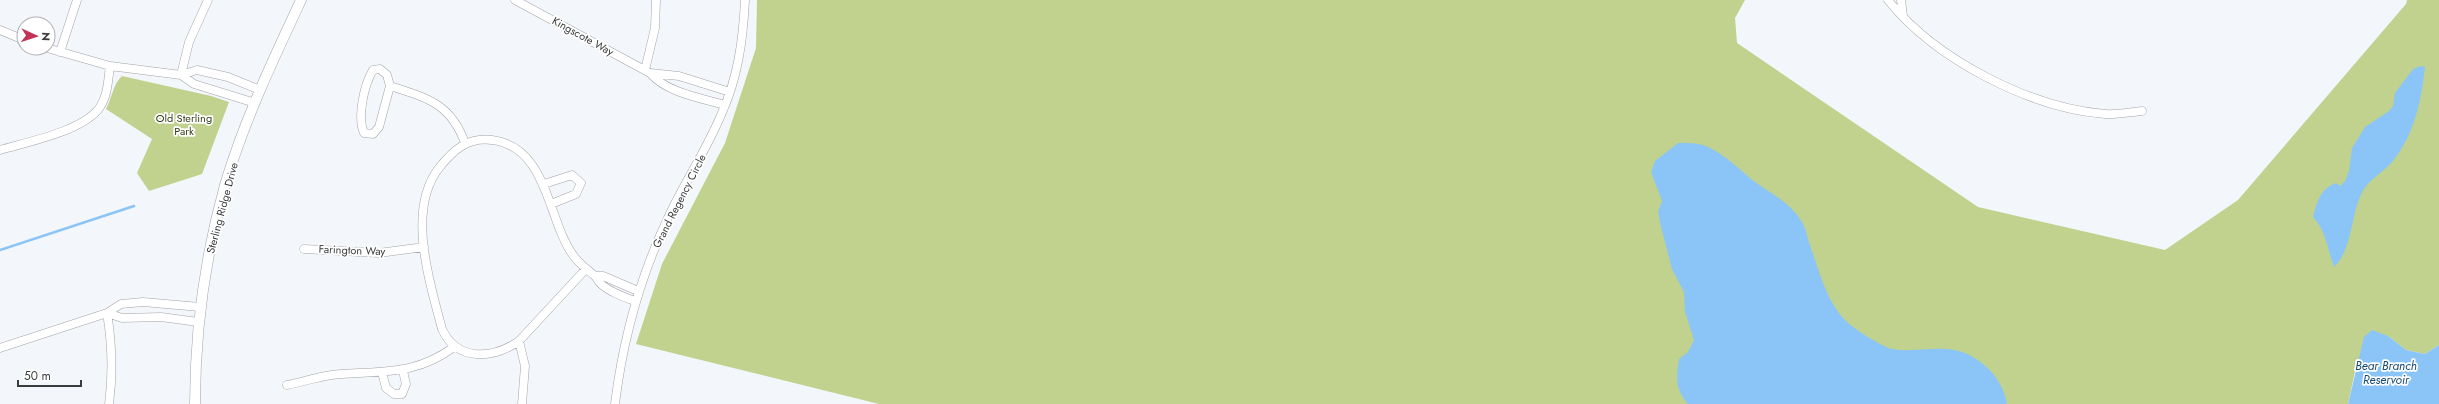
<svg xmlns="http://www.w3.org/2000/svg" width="2439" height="404" font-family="Jost,sans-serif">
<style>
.green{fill:#c0d28e}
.water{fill:#8bc5f8}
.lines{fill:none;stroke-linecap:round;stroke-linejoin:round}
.stream{stroke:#8bc5f8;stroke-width:2.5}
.minor-casing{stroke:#a2a4a8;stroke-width:9}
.tertiary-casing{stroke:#a2a4a8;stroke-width:11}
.minor{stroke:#fff;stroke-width:8}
.tertiary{stroke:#fff;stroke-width:10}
.labels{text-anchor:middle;stroke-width:3.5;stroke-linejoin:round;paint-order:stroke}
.street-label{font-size:11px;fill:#3b3c3d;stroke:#fff}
.park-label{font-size:11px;fill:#363e19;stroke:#fff}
.water-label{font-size:12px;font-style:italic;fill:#144a74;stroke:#fff}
</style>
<rect width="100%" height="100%" fill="#f3f6fa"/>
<path class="green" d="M 757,0 L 1745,0 L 1735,18 L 1737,43 L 1978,207 L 2165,250 L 2238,200 L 2406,4 L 2407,0 L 2439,0 L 2439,345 L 2425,354 L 2406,350 L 2388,336 L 2356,367 L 2348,404 L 879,404 L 636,344 L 662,264 L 725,143 L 756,48 Z
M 122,76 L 211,96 L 229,102 L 202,174 L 149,191 L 137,173 L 152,139 L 106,109 C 112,98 113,84 122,76 Z"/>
<path class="water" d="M 2421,66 L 2425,67 C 2421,101 2415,133 2393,161 C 2385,171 2371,178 2364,189 C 2350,212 2354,248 2334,267 C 2327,249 2327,232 2313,217 C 2317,202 2320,189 2336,183 L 2340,186 L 2345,181 L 2349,171 L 2352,148 L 2365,127 L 2389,111 L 2393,106 L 2395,93 L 2413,69 Z
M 1678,143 C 1688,143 1698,142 1708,147 C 1725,155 1737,167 1751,179 C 1769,193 1789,201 1802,222 C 1806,228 1807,237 1810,245 C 1819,270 1826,301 1846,321 C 1853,328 1882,347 1892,349 C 1910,352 1928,348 1946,349 C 1975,350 2003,376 2007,404 L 1688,404 C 1675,389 1676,378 1679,359 L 1688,352 L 1694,340 L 1685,312 L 1684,292 L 1672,269 L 1661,227 L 1658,212 L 1662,201 L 1651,172 L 1655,161 Z
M 2372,330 L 2388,336 L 2406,350 L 2425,354 L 2439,345 L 2439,404 L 2348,404 L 2364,337 Z"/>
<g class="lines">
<path class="stream" d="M 0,250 L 134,206"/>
<defs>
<path id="minor" d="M 515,0 L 650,73 C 667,93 701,98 725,105
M 1888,0 C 1935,59 2030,108 2105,114 C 2117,115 2130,112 2142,111
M 1901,0 L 1903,16
M 0,30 L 24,40
M 47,48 L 110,66 L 181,75 L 197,70 L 228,77 L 260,90
M 60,52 L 77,0
M 380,69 L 387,75 L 390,86 L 379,127 L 373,134 L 364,133 C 357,117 364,85 373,70 Z
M 645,70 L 655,28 L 656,0
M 650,73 L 679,76 L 730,92
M 181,75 L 189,42 L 208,0
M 181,75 L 194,84 L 255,103
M 390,86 C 428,98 451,104 465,143
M 0,150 C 27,142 84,131 100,107 C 108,95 108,80 110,66
M 544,184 L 572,175 L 581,183 L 576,194 L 551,204
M 304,249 L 379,253 L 424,247
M 585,270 L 519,341 C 493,359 457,362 442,329 C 430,283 406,210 439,168 C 453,150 468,137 492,140 C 548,147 547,219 573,255 C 579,264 587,269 595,276 C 597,278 598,281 600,283 C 609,292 624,297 635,301
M 595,276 L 603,276 L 638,291
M 107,313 L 122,318 L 161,317 L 198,322
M 107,313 C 112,343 113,374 109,404
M 519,341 L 525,366 L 522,404
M 0,348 L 107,313 L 121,304 L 143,302 L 200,307
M 382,372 L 386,388 L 394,394 L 402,394 L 406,384 L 403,371
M 287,385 C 302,382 317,377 332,375 C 380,370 413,377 454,347
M 615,404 C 623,339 640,277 668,218 C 684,183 706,151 721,115 C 738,78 743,40 745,0"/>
<path id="tertiary" d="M 195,404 C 195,330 205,257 225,185 C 244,121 273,60 301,0"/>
</defs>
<use href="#minor" class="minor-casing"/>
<use href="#tertiary" class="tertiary-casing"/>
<use href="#minor" class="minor"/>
<use href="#tertiary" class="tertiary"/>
</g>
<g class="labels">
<g class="street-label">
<text transform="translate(583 36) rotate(29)" y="4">Kingscote Way</text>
<text transform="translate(679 201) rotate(-63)" y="4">Grand Regency Circle</text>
<text transform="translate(222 208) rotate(-75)" y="4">Sterling Ridge Drive</text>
<text transform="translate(352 250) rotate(2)" y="4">Farington Way</text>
</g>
<g class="park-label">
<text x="184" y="122">Old Sterling<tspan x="184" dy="13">Park</tspan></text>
</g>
<g class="water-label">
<text x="2386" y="370">Bear Branch<tspan x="2386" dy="14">Reservoir</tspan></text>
</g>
</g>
<g transform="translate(36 36) rotate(93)"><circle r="19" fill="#ffffff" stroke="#b1b1b1"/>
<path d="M0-3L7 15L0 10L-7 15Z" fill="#c23257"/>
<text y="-6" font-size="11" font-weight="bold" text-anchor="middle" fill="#3b3c3d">N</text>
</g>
<path d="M18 380v6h63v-6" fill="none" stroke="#3b3c3d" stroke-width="2"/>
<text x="24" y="380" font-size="12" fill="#3b3c3d" stroke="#ffffff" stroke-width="3" paint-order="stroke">50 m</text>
</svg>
